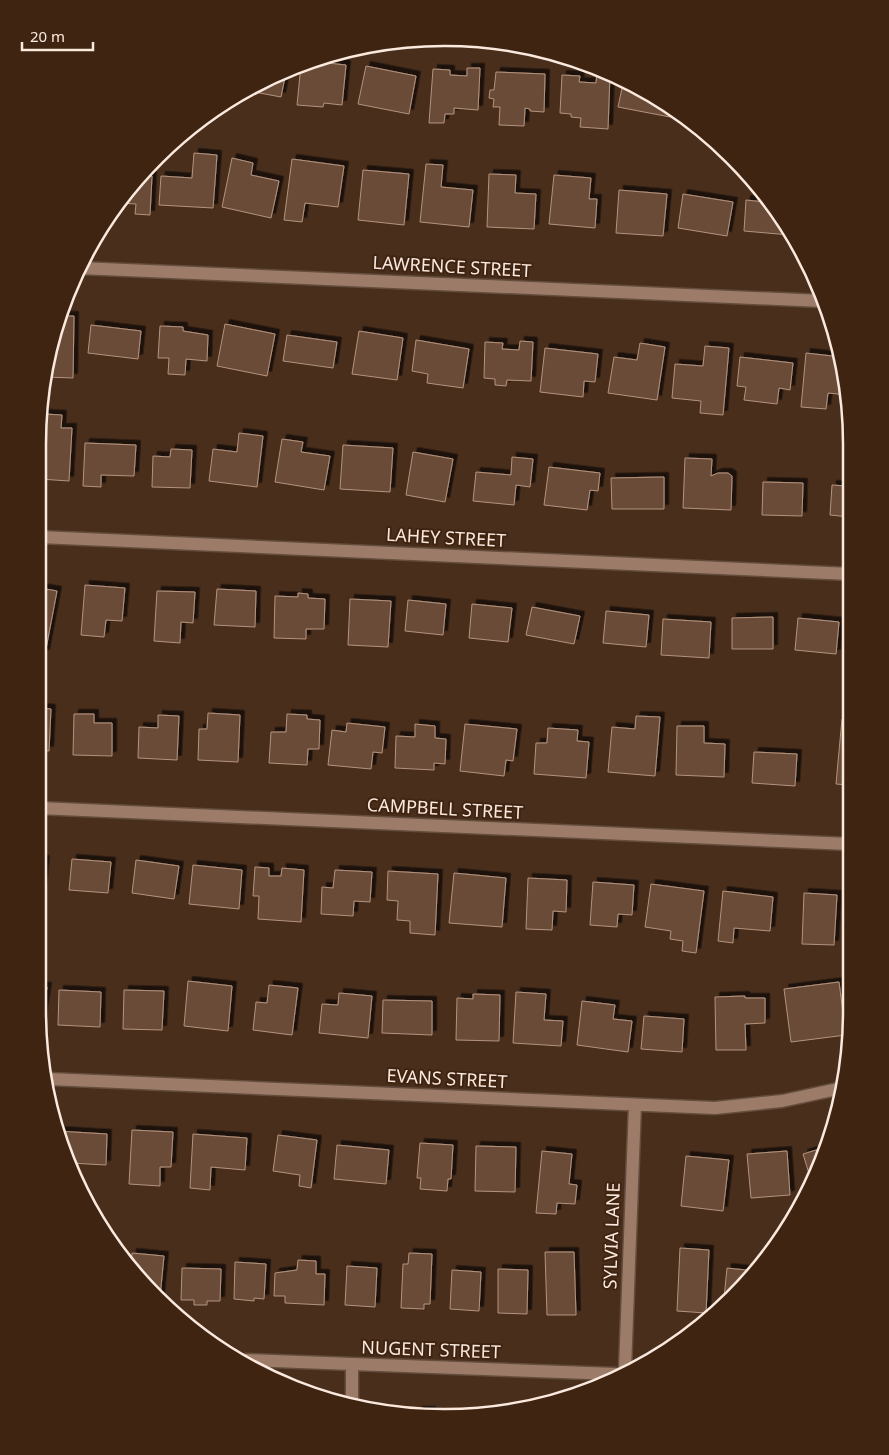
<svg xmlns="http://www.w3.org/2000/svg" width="889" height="1455" font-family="'Noto Sans',sans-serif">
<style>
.building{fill:#694c38;stroke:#b4937e;filter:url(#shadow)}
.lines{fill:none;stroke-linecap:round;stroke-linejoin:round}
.minor-casing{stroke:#644d3d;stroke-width:15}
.minor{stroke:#9c7c68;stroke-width:12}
.labels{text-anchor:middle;stroke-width:4;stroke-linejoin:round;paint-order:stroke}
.street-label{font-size:18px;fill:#fbe9de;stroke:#3f2412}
.rim{fill:none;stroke:#fbe9de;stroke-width:2.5}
</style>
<defs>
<filter id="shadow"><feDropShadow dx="4.5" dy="-4.5" stdDeviation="0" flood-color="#0009"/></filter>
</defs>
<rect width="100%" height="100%" fill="#492e1c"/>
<path class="building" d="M 309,61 L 346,65 L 342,105 L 324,103 L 323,107 L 297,105 L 301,65 Z
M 366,66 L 416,76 L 409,114 L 358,104 Z
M 467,68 L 480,68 L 478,110 L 454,108 L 454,114 L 445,114 L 444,123 L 429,123 L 433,69 L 450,70 L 450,75 L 467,76 Z
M 286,72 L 281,97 L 249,91 L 248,94 L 241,92 Z
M 496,72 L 545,74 L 544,112 L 530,111 L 530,109 L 525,108 L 524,126 L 499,125 L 500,107 L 493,107 L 494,99 L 489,98 L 490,90 L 494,90 Z
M 597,73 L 610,74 L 608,129 L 580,127 L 581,118 L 571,117 L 571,114 L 560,113 L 562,75 L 580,76 L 579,82 L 596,83 Z
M 624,79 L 672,109 L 670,117 L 618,107 Z
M 218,108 L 217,117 L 208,116 Z
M 194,153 L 217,155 L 213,208 L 159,205 L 161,176 L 192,178 Z
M 232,158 L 253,163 L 251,175 L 279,181 L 271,218 L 222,207 Z
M 292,159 L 344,166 L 338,207 L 305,203 L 302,222 L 284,220 Z
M 426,164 L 443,165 L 441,187 L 473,190 L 469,227 L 420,222 Z
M 363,170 L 409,174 L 404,225 L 358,220 Z
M 489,174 L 516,175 L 515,193 L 536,194 L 534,229 L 487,227 Z
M 142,175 L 152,176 L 150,215 L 135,214 L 136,204 L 119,203 L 119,210 L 114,210 L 121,197 Z
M 554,175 L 591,178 L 589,199 L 597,199 L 595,228 L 549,224 Z
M 619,190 L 667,194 L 663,236 L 616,233 Z
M 683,194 L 733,202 L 727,236 L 678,228 Z
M 765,197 L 790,232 L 790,235 L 744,231 L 746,200 L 765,202 Z
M 61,316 L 74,316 L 73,378 L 45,377 Z
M 225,324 L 275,334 L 267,376 L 217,366 Z
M 91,325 L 141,331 L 138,359 L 88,353 Z
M 160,326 L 183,327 L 183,331 L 208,335 L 207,361 L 186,359 L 185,375 L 168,374 L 169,358 L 158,358 Z
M 359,331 L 403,338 L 397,380 L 352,374 Z
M 287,335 L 337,342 L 333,368 L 283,361 Z
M 416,340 L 469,349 L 463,388 L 427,383 L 428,374 L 412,371 Z
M 520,341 L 533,342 L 531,381 L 507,380 L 506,386 L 495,385 L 495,379 L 484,378 L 485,342 L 503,343 L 502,349 L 519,350 Z
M 640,343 L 665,347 L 657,400 L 608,393 L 614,357 L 637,360 Z
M 705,346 L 729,348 L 723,415 L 700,413 L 701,401 L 672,398 L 675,364 L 703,366 Z
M 545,348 L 598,354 L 595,382 L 584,381 L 583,397 L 540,392 Z
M 806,353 L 841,357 L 847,395 L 828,393 L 826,409 L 801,407 Z
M 740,357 L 793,363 L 790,390 L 779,388 L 777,404 L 744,400 L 746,387 L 737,386 Z
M 44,414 L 62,415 L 61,428 L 72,428 L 69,481 L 40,479 L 41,431 L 43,431 Z
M 239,433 L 263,436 L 257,487 L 209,481 L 213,449 L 237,452 Z
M 282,439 L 303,442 L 301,452 L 330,456 L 324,490 L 275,482 Z
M 85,443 L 136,445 L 134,476 L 101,475 L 101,487 L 83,486 Z
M 343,445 L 393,448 L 390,492 L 340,489 Z
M 171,449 L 192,450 L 190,488 L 152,487 L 153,456 L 170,457 Z
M 413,452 L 453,459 L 445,502 L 406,495 Z
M 512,457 L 533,459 L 530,487 L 516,485 L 514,505 L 473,501 L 476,472 L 511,475 Z
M 685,458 L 712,459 L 711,476 L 718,473 L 728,473 L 732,476 L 731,510 L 683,508 Z
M 549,467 L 600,473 L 598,491 L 590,490 L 587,510 L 544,505 Z
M 847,475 L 850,475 L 850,517 L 830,515 L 832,485 L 846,486 Z
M 664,477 L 664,509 L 612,509 L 611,478 Z
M 763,482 L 803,483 L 802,516 L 762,515 Z
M 85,585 L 125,588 L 122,621 L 106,620 L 104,637 L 81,635 Z
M 40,588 L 57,591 L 45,654 L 39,653 Z
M 217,589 L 256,591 L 255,627 L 214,625 Z
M 157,591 L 195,592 L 193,623 L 181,622 L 180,643 L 154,641 Z
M 298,593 L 308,594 L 308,598 L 325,599 L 324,629 L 306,629 L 306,639 L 274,638 L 275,596 L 298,597 Z
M 350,599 L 391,601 L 388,647 L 348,645 Z
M 408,600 L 446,604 L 443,635 L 405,631 Z
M 472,604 L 512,608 L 508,642 L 469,638 Z
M 532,607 L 580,616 L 574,644 L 526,635 Z
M 606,611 L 649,615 L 646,647 L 603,643 Z
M 773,617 L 773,649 L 732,649 L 732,618 Z
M 798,618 L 839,622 L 836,654 L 795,650 Z
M 663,619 L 711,622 L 709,658 L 661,655 Z
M 39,708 L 51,709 L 49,751 L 39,750 Z
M 208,713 L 240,715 L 238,762 L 198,760 L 199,729 L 207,729 Z
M 74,714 L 94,714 L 94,723 L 112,723 L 112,756 L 73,755 Z
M 287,714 L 307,715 L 307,719 L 320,720 L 319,749 L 308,749 L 307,765 L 269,763 L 271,732 L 286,732 Z
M 158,715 L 179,716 L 177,760 L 138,758 L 139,727 L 158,728 Z
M 636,716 L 660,717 L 655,776 L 608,772 L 612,727 L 635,729 Z
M 842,719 L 849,720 L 849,785 L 836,784 Z
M 347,723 L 385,727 L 382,753 L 373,752 L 371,769 L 328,765 L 332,730 L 346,732 Z
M 415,724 L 435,726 L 435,738 L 446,739 L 445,764 L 434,763 L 434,770 L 395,768 L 396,736 L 415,737 Z
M 465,724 L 517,729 L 513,761 L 506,760 L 504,776 L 460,771 Z
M 677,726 L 704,726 L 704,743 L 725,744 L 724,777 L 676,775 Z
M 548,728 L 578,730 L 577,741 L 589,742 L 586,778 L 534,774 L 536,743 L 547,743 Z
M 754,752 L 797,754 L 795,786 L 752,783 Z
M 72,859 L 111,862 L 108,893 L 69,890 Z
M 38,860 L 45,860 L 38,927 Z
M 136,860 L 179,866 L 174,899 L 132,893 Z
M 193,865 L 242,870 L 239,909 L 189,904 Z
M 255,867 L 269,868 L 269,876 L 281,876 L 282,868 L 304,870 L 301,922 L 258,919 L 259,896 L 253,896 Z
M 335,870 L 372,872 L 370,902 L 354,901 L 353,916 L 321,914 L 322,887 L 333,888 Z
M 388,871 L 438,874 L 435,935 L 410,933 L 410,921 L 397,920 L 398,901 L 387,900 Z
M 454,873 L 506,878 L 502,927 L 449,923 Z
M 528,878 L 567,880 L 566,912 L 553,911 L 552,930 L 526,929 Z
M 593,882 L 634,885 L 632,915 L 618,914 L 617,927 L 590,925 Z
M 651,884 L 704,891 L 696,953 L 682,951 L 683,941 L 670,939 L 671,931 L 645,927 Z
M 723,891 L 773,897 L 770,931 L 734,928 L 733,943 L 718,941 Z
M 804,893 L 837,895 L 834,945 L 802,944 Z
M 188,981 L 232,986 L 228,1031 L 184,1026 Z
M 839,982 L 846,1035 L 791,1042 L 784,989 Z
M 269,985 L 298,988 L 292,1035 L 253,1030 L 256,1002 L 267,1003 Z
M 38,986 L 47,987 L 41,1026 L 38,1010 Z
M 59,990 L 101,992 L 100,1027 L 58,1025 Z
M 124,990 L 164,991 L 162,1030 L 123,1029 Z
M 516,992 L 546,994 L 544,1020 L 563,1021 L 561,1046 L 513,1043 Z
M 339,993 L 372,996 L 368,1038 L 319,1033 L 322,1004 L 338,1005 Z
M 473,994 L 500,995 L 499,1041 L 456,1040 L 457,998 L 473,999 Z
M 745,996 L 745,998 L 765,998 L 765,1023 L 745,1024 L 746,1050 L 716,1050 L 715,997 Z
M 383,1000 L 432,1001 L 432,1035 L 382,1033 Z
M 582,1001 L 615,1005 L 613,1019 L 632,1021 L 628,1052 L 577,1045 Z
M 644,1016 L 684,1019 L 682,1052 L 641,1049 Z
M 132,1130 L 173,1132 L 171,1167 L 160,1167 L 160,1186 L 129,1184 Z
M 57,1131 L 107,1134 L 106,1165 L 70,1163 L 59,1141 Z
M 193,1134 L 247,1138 L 245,1170 L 211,1167 L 210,1190 L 190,1188 Z
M 278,1135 L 317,1140 L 311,1188 L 299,1186 L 300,1175 L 273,1171 Z
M 420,1143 L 453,1145 L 451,1179 L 448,1179 L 447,1191 L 420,1189 L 421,1178 L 417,1178 Z
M 337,1145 L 389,1150 L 386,1184 L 334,1179 Z
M 476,1146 L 516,1147 L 515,1192 L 475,1191 Z
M 826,1147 L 821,1166 L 811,1180 L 803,1154 Z
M 542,1151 L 572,1154 L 569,1184 L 577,1185 L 575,1204 L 557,1203 L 556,1214 L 536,1213 Z
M 787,1151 L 790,1195 L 751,1198 L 747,1154 Z
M 686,1156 L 729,1160 L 723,1211 L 681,1206 Z
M 680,1248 L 709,1250 L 706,1313 L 677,1311 Z
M 545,1252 L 574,1252 L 576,1315 L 547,1315 Z
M 132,1253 L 164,1256 L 160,1297 L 131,1267 Z
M 409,1253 L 432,1254 L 430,1304 L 424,1304 L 424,1309 L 401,1308 L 403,1264 L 408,1264 Z
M 298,1260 L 316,1261 L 316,1274 L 325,1274 L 324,1305 L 285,1303 L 285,1296 L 274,1296 L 275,1273 L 297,1270 Z
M 235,1262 L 266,1264 L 264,1299 L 254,1298 L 254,1301 L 234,1299 Z
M 347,1266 L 377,1268 L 375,1307 L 345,1305 Z
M 182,1268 L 221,1269 L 220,1301 L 207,1301 L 207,1305 L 194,1305 L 194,1300 L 181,1300 Z
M 727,1268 L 755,1271 L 727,1298 L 724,1298 Z
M 498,1269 L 528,1270 L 527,1314 L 498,1313 Z
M 452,1270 L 481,1272 L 479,1311 L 450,1309 Z
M 418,1411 L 431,1411 L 431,1415 L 418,1413 Z"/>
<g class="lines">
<defs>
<path id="minor" d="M 80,268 L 822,301
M 40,537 L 850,574
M 39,808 L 849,844
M 49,1079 L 715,1108 L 782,1101 L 842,1088
M 246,1360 L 615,1374
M 352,1365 L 352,1402
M 625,1369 L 635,1105"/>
</defs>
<use href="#minor" class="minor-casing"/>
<use href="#minor" class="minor"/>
</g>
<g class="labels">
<g class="street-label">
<text transform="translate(452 267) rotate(3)" y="6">LAWRENCE STREET</text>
<text transform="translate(446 538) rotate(3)" y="6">LAHEY STREET</text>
<text transform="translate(445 809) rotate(3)" y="6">CAMPBELL STREET</text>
<text transform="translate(447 1079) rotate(3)" y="6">EVANS STREET</text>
<text transform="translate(612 1236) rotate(-88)" y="6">SYLVIA LANE</text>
<text transform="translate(431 1350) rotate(2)" y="6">NUGENT STREET</text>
</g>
</g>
<path d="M0 0H889V1455H0ZM444 46H445A398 398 0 0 1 843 444V1011A398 398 0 0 1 445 1409H444A398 398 0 0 1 46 1011V444A398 398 0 0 1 444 46Z" fill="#3f2412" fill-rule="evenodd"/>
<path class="rim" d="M444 46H445A398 398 0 0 1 843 444V1011A398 398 0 0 1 445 1409H444A398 398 0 0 1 46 1011V444A398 398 0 0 1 444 46Z"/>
<path d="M22 42v8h71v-8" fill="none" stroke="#fbe9de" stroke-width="2.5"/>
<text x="30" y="42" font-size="15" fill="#fbe9de" stroke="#3f2412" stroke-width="4" paint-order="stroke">20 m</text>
</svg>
